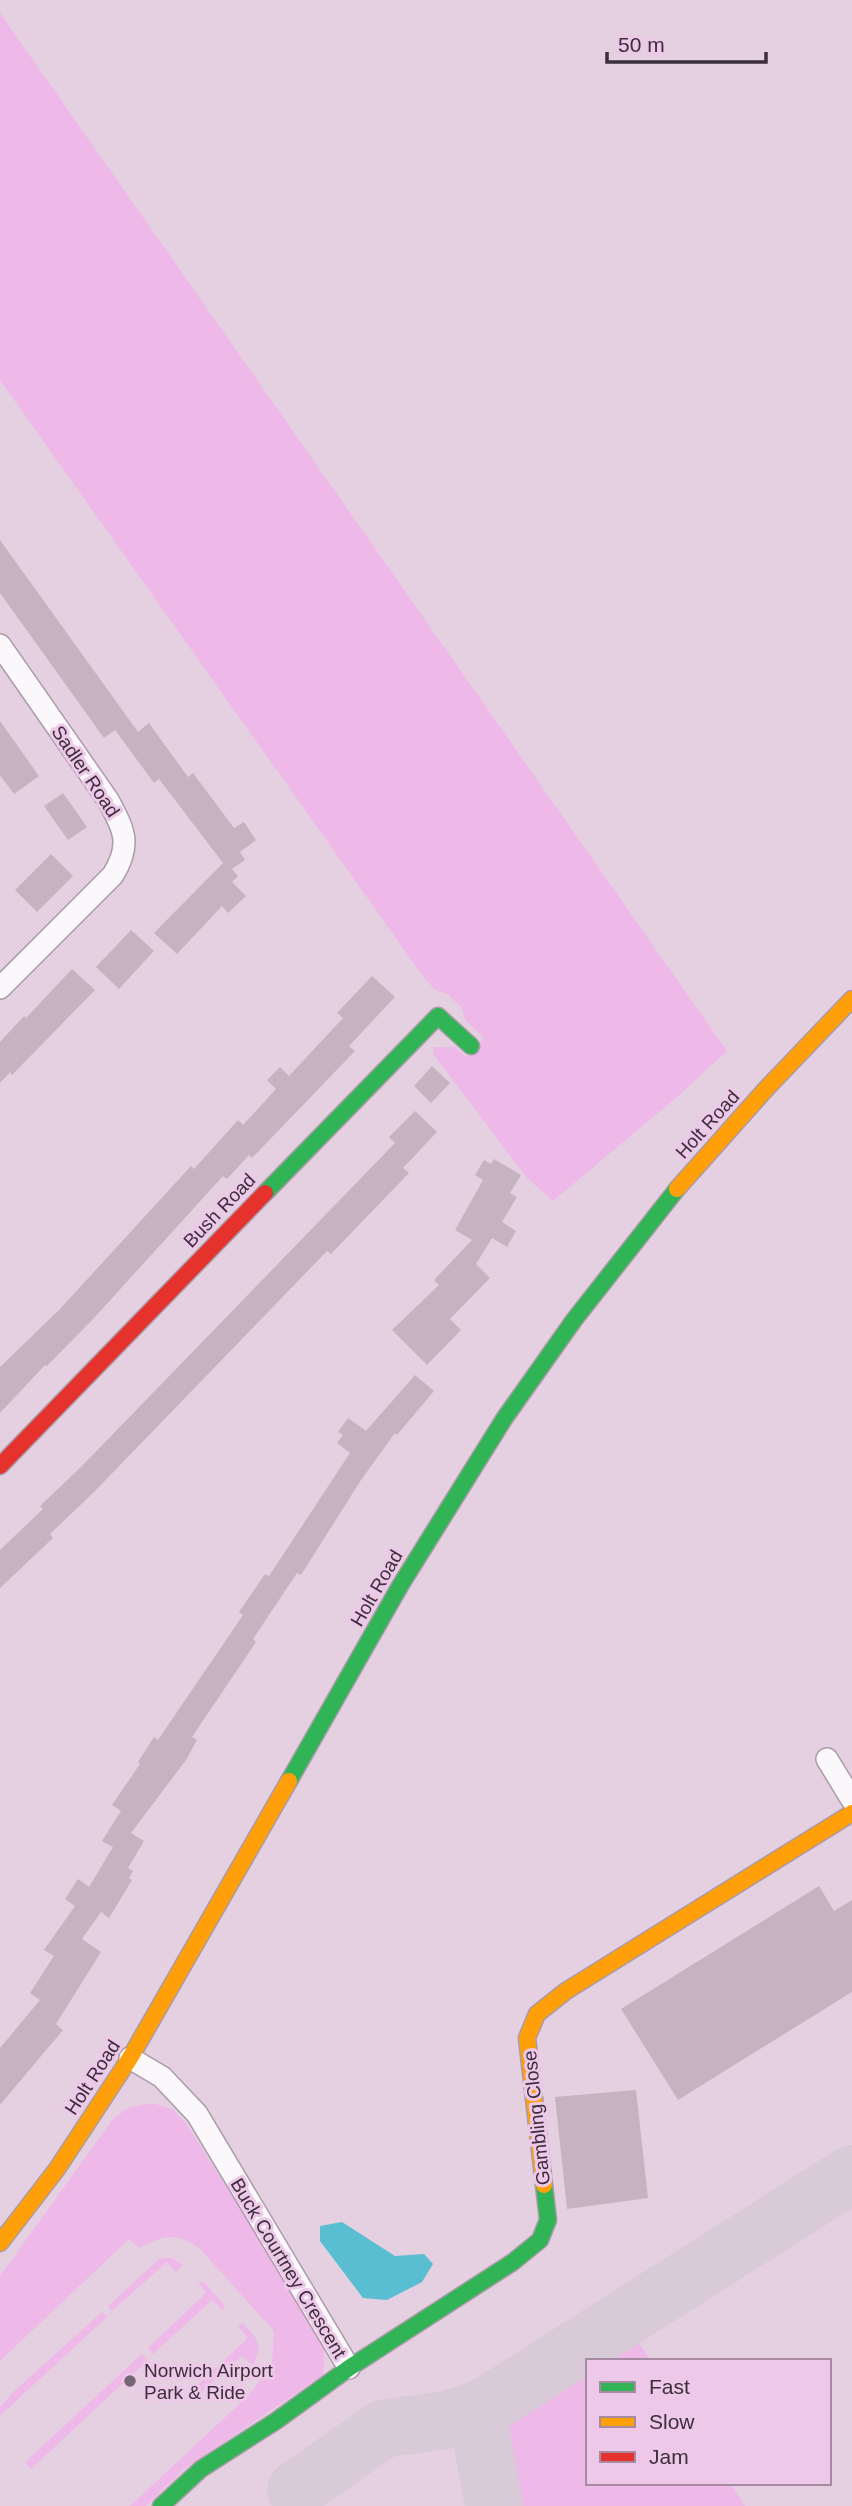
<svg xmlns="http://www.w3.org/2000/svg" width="852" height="2506" font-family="Arial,sans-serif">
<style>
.green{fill:#eeb8e8}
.water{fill:#59bed2}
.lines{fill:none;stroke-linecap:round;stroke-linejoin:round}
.taxiway{stroke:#d8cad6;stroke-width:58}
.building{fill:#c5b3bf}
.street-casing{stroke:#aa9ba8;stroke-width:24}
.fast-casing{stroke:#aa9ba8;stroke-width:19}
.slow-casing{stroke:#aa9ba8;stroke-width:19}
.jam-casing{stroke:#aa9ba8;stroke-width:19}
.street{stroke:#fbf8fb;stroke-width:21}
.fast{stroke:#30b455;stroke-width:16}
.slow{stroke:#ff9f0a;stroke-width:16}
.jam{stroke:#e5322d;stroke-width:16}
.poi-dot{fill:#776775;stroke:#edc8e8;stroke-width:2.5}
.labels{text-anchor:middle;stroke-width:6;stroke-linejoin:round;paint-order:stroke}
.street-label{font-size:19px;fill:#3c2e3a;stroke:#edc8e8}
.poi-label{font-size:19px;fill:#3c2e3a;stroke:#edc8e8;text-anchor:start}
</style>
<rect width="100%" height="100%" fill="#e5d0e2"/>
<path class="green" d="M 0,13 L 727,1051 L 677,1097 L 553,1201 L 527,1178 L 433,1054 L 434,1047 L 455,1047 L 466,1057 L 484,1038 L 465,1020 L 462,1008 L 447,994 L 435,990 L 422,975 L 0,380 Z
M 152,2103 L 172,2109 L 185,2122 L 318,2331 C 325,2346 325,2358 323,2375 L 183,2470 L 146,2506 L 130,2506 L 248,2396 L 272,2365 L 274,2331 L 201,2250 C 177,2231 165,2235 139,2248 L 129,2239 L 0,2361 L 0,2276 L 113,2119 L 128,2108 Z
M 160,2258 L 172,2258 L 183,2265 L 176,2272 L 167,2262 L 112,2311 L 108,2306 Z
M 198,2282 L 204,2282 L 224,2305 L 223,2310 L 212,2300 L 153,2354 L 148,2348 L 206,2293 Z
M 102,2312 L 107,2317 L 0,2416 L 0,2407 L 13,2392 Z
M 242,2323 C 257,2337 265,2346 252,2365 L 242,2356 L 195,2398 L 189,2393 L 248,2338 L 238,2326 Z
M 637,2340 L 651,2361 L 602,2361 Z
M 142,2354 L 148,2360 L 31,2469 L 25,2462 Z
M 588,2369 L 588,2483 L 730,2483 L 745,2506 L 508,2506 C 504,2483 493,2453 499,2430 C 503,2414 571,2380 588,2369 Z"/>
<path class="water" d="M 342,2222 L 395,2256 L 424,2254 L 433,2264 L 422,2282 L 387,2300 L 363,2298 L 320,2241 L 320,2226 Z"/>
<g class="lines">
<path class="taxiway" d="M 296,2490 L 383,2429 L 445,2420 L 467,2414 L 488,2405
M 494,2506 L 481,2434 L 481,2420 L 488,2405 L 852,2174"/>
</g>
<path class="building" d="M 0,540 L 138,732 L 149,723 L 188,777 L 193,773 L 234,828 L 244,822 L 256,840 L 240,852 L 245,860 L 232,869 L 238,876 L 232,882 L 246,896 L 228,913 L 222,906 L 177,954 L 154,933 L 223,863 L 159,779 L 154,783 L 115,730 L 104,738 L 0,593 Z
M 0,721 L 39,776 L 14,794 L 0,775 Z
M 63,793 L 87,827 L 68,840 L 44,806 Z
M 51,854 L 73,876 L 37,912 L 15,890 Z
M 131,930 L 154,951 L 119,989 L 96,967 Z
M 72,969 L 95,990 L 12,1075 L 10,1072 L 0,1083 L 0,1042 L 24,1016 L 26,1018 Z
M 372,976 L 395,997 L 349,1046 L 355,1051 L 252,1158 L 249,1155 L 227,1179 L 223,1176 L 94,1318 L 47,1366 L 45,1365 L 0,1413 L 0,1367 L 60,1309 L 191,1166 L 194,1169 L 238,1120 L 243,1125 L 276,1089 L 267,1080 L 280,1067 L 289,1076 L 343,1018 L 337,1013 Z
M 432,1066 L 450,1083 L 431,1103 L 414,1086 Z
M 415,1111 L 437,1132 L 403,1168 L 409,1173 L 331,1254 L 327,1251 L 94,1492 L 50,1534 L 53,1538 L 0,1588 L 0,1550 L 43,1509 L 40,1506 L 81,1467 L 395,1143 L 389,1137 Z
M 494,1159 L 521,1175 L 510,1193 L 517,1197 L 502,1222 L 516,1231 L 507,1247 L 492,1238 L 476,1264 L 490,1278 L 450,1319 L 461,1330 L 427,1365 L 392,1330 L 439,1285 L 434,1280 L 472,1240 L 455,1230 L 483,1180 L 475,1175 L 484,1160 L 491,1164 Z
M 415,1375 L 434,1391 L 397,1435 L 395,1433 L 361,1480 L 301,1575 L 297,1573 L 253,1639 L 256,1642 L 192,1737 L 197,1740 L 186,1760 L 131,1833 L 144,1841 L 128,1868 L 133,1871 L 129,1878 L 132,1880 L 109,1918 L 101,1912 L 82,1939 L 101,1952 L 56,2024 L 63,2030 L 0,2105 L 0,2048 L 40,2000 L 30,1993 L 54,1956 L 44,1950 L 75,1906 L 65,1899 L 78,1879 L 89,1887 L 113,1847 L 102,1841 L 121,1811 L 112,1805 L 140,1764 L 138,1762 L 154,1737 L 158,1740 L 243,1615 L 239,1612 L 265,1574 L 269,1576 L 350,1453 L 337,1443 L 343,1435 L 338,1432 L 348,1418 L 366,1431 Z
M 819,1886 L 834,1911 L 852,1900 L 852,1992 L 678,2100 L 621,2009 Z
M 636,2090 L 648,2198 L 567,2209 L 555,2097 Z"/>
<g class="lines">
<defs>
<path id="street" d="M 0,645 L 108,800 C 124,830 132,844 113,875 L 0,988
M 827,1759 L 852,1800
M 130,2058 L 162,2077 L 197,2114 L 349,2368"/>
<path id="fast" d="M 265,1193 L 438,1016 L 471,1046
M 289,1781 L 400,1586 L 504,1419 L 574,1320 L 677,1189
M 161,2506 L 201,2469 L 276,2421 L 349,2368 L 513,2262 L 540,2240 L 548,2220 L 544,2185"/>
<path id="slow" d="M 677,1189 L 765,1090 L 852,999
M 544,2185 L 527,2038 L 537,2014 L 566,1991 L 852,1813
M 0,2243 L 57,2169 L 130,2058 L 289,1781"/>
<path id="jam" d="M 0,1466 L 265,1193"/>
</defs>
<use href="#street" class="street-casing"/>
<use href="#fast" class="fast-casing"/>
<use href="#slow" class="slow-casing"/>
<use href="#jam" class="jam-casing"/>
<use href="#street" class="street"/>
<use href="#fast" class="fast"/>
<use href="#slow" class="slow"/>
<use href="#jam" class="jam"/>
</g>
<circle class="poi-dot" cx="130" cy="2381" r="7"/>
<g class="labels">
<g class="street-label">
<text transform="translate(86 771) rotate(56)" y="7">Sadler Road</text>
<text transform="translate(707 1124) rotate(-48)" y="7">Holt Road</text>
<text transform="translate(219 1210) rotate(-46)" y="7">Bush Road</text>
<text transform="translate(376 1588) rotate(-60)" y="7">Holt Road</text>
<text transform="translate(92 2077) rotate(-57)" y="7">Holt Road</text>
<text transform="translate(536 2118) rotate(-96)" y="7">Gambling Close</text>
<text transform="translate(289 2268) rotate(59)" y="7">Buck Courtney Crescent</text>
</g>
<g class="poi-label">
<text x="144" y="2377">Norwich Airport<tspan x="144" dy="22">Park &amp; Ride</tspan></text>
</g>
</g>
<rect x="586" y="2359" width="245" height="126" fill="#edc8e8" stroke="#a68aa2" stroke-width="2"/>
<rect x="600" y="2382" width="35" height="10" fill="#30b455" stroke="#a68aa2" stroke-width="2"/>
<text x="649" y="2394" font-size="21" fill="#3c2e3a">Fast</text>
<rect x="600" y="2417" width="35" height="10" fill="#ff9f0a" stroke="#a68aa2" stroke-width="2"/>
<text x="649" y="2429" font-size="21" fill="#3c2e3a">Slow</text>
<rect x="600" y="2452" width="35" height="10" fill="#e5322d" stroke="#a68aa2" stroke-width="2"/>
<text x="649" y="2464" font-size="21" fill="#3c2e3a">Jam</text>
<path d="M607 52v10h159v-10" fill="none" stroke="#3c2e3a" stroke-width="3.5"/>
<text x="618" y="52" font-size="21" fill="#3c2e3a" stroke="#edc8e8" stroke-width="5" paint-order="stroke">50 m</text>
</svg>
